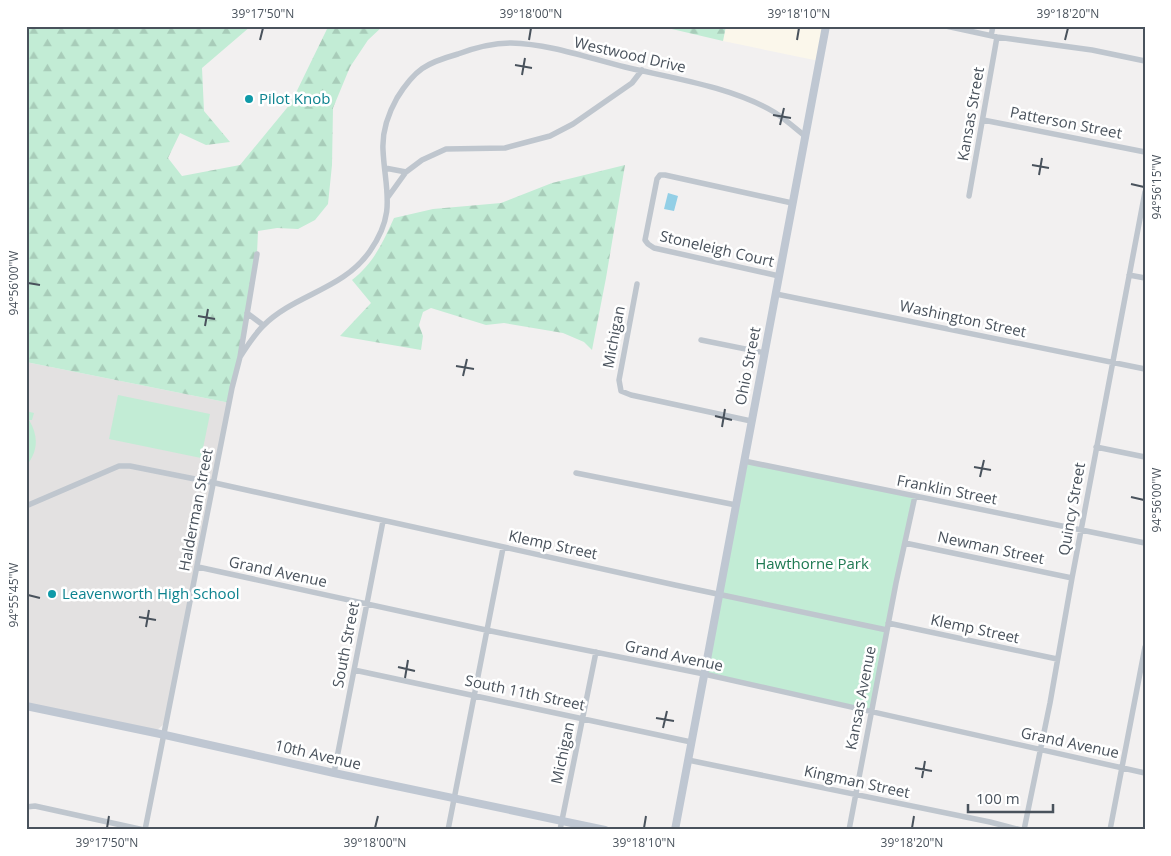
<svg xmlns="http://www.w3.org/2000/svg" width="1171" height="856" font-family="'Open Sans',sans-serif">
<style>
.commercial{fill:#fbf7eb}
.education{fill:#e3e1e1}
.forest{fill:url(#forest-firs)}
.green{fill:#c2ecd5}
.water{fill:#93cfe6}
.lines{fill:none;stroke-linecap:round;stroke-linejoin:round}
.street{stroke:#bfc6ce;stroke-width:5.5}
.secondary{stroke:#bfc7d2;stroke-width:8}
.ticks{fill:none;stroke:#49525c;stroke-width:2}
.culture-dot{fill:#0f9aa8;stroke:#fff;stroke-width:2}
.labels{text-anchor:middle;stroke-width:5;stroke-linejoin:round;paint-order:stroke}
.street-label{font-size:15px;fill:#49525c;stroke:#fff}
.culture-label{font-size:15px;fill:#0d838f;stroke:#fff;text-anchor:start}
.park-label{font-size:15px;fill:#1e7952;stroke:#fff}
.neatline{fill:none;stroke:#49525c;stroke-width:2}
.ticks-label{font-size:12px;text-anchor:middle;fill:#49525c}
</style>
<defs>
<pattern id="forest-firs" width="22" height="20" patternUnits="userSpaceOnUse" patternTransform="scale(1.25)"><rect width="22" height="20" fill="#c2ecd5"/><path d="M5 1l3.5 6h-7zM16 11l3.5 6h-7z" fill="#a8ccb9"/></pattern>
</defs>
<rect width="100%" height="100%" fill="#f2f0f0"/>
<path class="commercial" d="M 726,26 L 826,26 L 819,61 L 723,41 Z"/>
<path class="education" d="M 26,362 L 230,403 L 164,724 L 157,730 L 26,705 Z"/>
<path class="forest" d="M 26,26 L 251,26 L 202,68 L 204,111 L 230,142 L 206,145 L 180,133 L 168,158 L 182,176 L 240,165 L 291,103 L 327,29 L 331,26 L 383,26 L 368,40 L 350,67 L 333,108 L 332,165 L 328,204 L 315,220 L 298,229 L 277,228 L 258,231 L 257,254 L 230,403 L 26,362 Z
M 659,26 L 726,26 L 723,41 Z
M 625,165 L 606,278 L 592,350 L 584,342 L 563,333 L 504,323 L 486,325 L 431,308 L 423,312 L 419,325 L 423,336 L 421,350 L 340,336 L 371,303 L 352,280 C 374,263 383,242 394,218 L 433,209 L 501,203 L 552,183 Z"/>
<path class="green" d="M 118,395 L 210,414 L 201,458 L 109,439 Z
M 26,411 L 34,413 L 32,420 L 29,420 C 39,436 38,452 26,466 L 26,454 L 29,440 L 26,430 Z
M 744,461 L 915,496 L 871,711 L 704,674 Z"/>
<path class="water" d="M 668,193 L 678,196 L 674,211 L 664,209 Z"/>
<g class="lines">
<path class="street" d="M 946,26 L 997,37 L 1092,50 L 1145,61
M 991,36 L 993,26
M 983,120 L 1145,152
M 385,168 L 406,172
M 969,196 L 997,37
M 388,197 L 406,172 L 422,160 L 446,149 L 505,148 L 550,136 L 573,124 L 632,83 L 642,70
M 1129,275 L 1145,278
M 779,276 L 654,248 L 648,244 L 645,240 L 657,179 L 660,175 L 665,175 L 792,203
M 637,284 L 619,380 L 621,391 L 631,395 L 751,421
M 776,294 L 1145,369
M 247,313 L 263,325
M 701,340 L 765,353
M 240,357 C 247,346 254,335 263,326 C 295,294 343,290 370,251 C 397,212 385,191 383,150 C 382,132 388,114 397,98 C 415,69 426,63 458,54 C 474,48 493,43 511,43 C 550,44 588,58 625,67 C 672,78 732,87 774,112 C 785,119 795,128 805,136
M 1096,447 L 1145,457
M 744,461 L 1145,543
M 576,473 L 736,505
M 26,506 L 119,466 L 130,466 L 215,483 L 675,585 L 887,630
M 905,543 L 1072,578
M 198,567 L 486,630 L 704,674 L 1145,773
M 888,623 L 1057,659
M 354,670 L 691,742
M 688,760 L 990,822 L 1021,830
M 334,773 L 383,521
M 26,807 L 35,806 L 144,830
M 145,830 L 232,388 L 240,357 L 257,254
M 448,830 L 503,548
M 560,830 L 596,652
M 849,830 L 896,583 L 915,496
M 1024,830 L 1050,703 L 1072,578 L 1145,192
M 1110,830 L 1145,647"/>
<path class="secondary" d="M 26,706 L 165,735 L 334,773 L 605,830
M 675,830 L 826,26"/>
</g>
<path class="ticks" d="M 260,40 L 263,28M 529,40 L 531,28M 797,40 L 799,28M 1065,40 L 1068,28M 515,65 L 532,68M 522,75 L 525,58M 773,115 L 791,118M 780,125 L 784,108M 1032,165 L 1049,168M 1039,175 L 1042,158M 1131,184 L 1144,187M 28,283 L 40,285M 198,316 L 215,319M 205,326 L 208,309M 456,366 L 474,369M 463,376 L 467,359M 715,416 L 732,420M 722,427 L 725,409M 974,467 L 991,470M 980,477 L 984,460M 1131,497 L 1144,500M 28,595 L 40,598M 139,617 L 156,620M 146,627 L 149,610M 398,667 L 415,671M 405,678 L 408,660M 656,718 L 674,721M 663,728 L 667,711M 915,768 L 932,771M 922,778 L 925,761M 107,828 L 109,816M 375,828 L 378,816M 644,828 L 646,816M 912,828 L 914,816"/>
<g class="culture-dot">
<circle cx="249" cy="99" r="5"/>
<circle cx="52" cy="594" r="5"/>
</g>
<g class="labels">
<g class="street-label">
<text transform="translate(630 55) rotate(13)" y="5">Westwood Drive</text>
<text transform="translate(971 114) rotate(-80)" y="5">Kansas Street</text>
<text transform="translate(1066 123) rotate(11)" y="5">Patterson Street</text>
<text transform="translate(717 249) rotate(13)" y="5">Stoneleigh Court</text>
<text transform="translate(963 319) rotate(12)" y="5">Washington Street</text>
<text transform="translate(614 337) rotate(-79)" y="5">Michigan</text>
<text transform="translate(748 366) rotate(-79)" y="5">Ohio Street</text>
<text transform="translate(947 490) rotate(11)" y="5">Franklin Street</text>
<text transform="translate(1072 509) rotate(-80)" y="5">Quincy Street</text>
<text transform="translate(196 510) rotate(-79)" y="5">Halderman Street</text>
<text transform="translate(553 545) rotate(12)" y="5">Klemp Street</text>
<text transform="translate(991 548) rotate(12)" y="5">Newman Street</text>
<text transform="translate(278 572) rotate(12)" y="5">Grand Avenue</text>
<text transform="translate(975 629) rotate(12)" y="5">Klemp Street</text>
<text transform="translate(346 645) rotate(-79)" y="5">South Street</text>
<text transform="translate(674 656) rotate(12)" y="5">Grand Avenue</text>
<text transform="translate(525 693) rotate(12)" y="5">South 11th Street</text>
<text transform="translate(861 698) rotate(-79)" y="5">Kansas Avenue</text>
<text transform="translate(1070 743) rotate(12)" y="5">Grand Avenue</text>
<text transform="translate(563 753) rotate(-78)" y="5">Michigan</text>
<text transform="translate(318 755) rotate(13)" y="5">10th Avenue</text>
<text transform="translate(857 782) rotate(12)" y="5">Kingman Street</text>
</g>
<g class="culture-label">
<text x="259" y="104">Pilot Knob</text>
<text x="62" y="599">Leavenworth High School</text>
</g>
<g class="park-label">
<text x="812" y="569">Hawthorne Park</text>
</g>
</g>
<rect width="1171" height="856" fill="none" stroke="#ffffff" stroke-width="55"/>
<path d="M968 804v8h85v-8" fill="none" stroke="#49525c" stroke-width="2.5"/>
<text x="976" y="804" font-size="15" fill="#49525c" stroke="#ffffff" stroke-width="4" paint-order="stroke">100 m</text>
<rect x="28" y="28" width="1116" height="800" class="neatline"/>
<g class="ticks-label">
<text x="263" y="18">39°17'50"N</text>
<text x="531" y="18">39°18'00"N</text>
<text x="799" y="18">39°18'10"N</text>
<text x="1068" y="18">39°18'20"N</text>
<text transform="translate(1157 187) rotate(-90)" y="4">94°56'15"W</text>
<text transform="translate(14 283) rotate(-90)" y="4">94°56'00"W</text>
<text transform="translate(1157 500) rotate(-90)" y="4">94°56'00"W</text>
<text transform="translate(14 595) rotate(-90)" y="4">94°55'45"W</text>
<text x="107" y="847">39°17'50"N</text>
<text x="375" y="847">39°18'00"N</text>
<text x="644" y="847">39°18'10"N</text>
<text x="912" y="847">39°18'20"N</text>
</g>
</svg>
